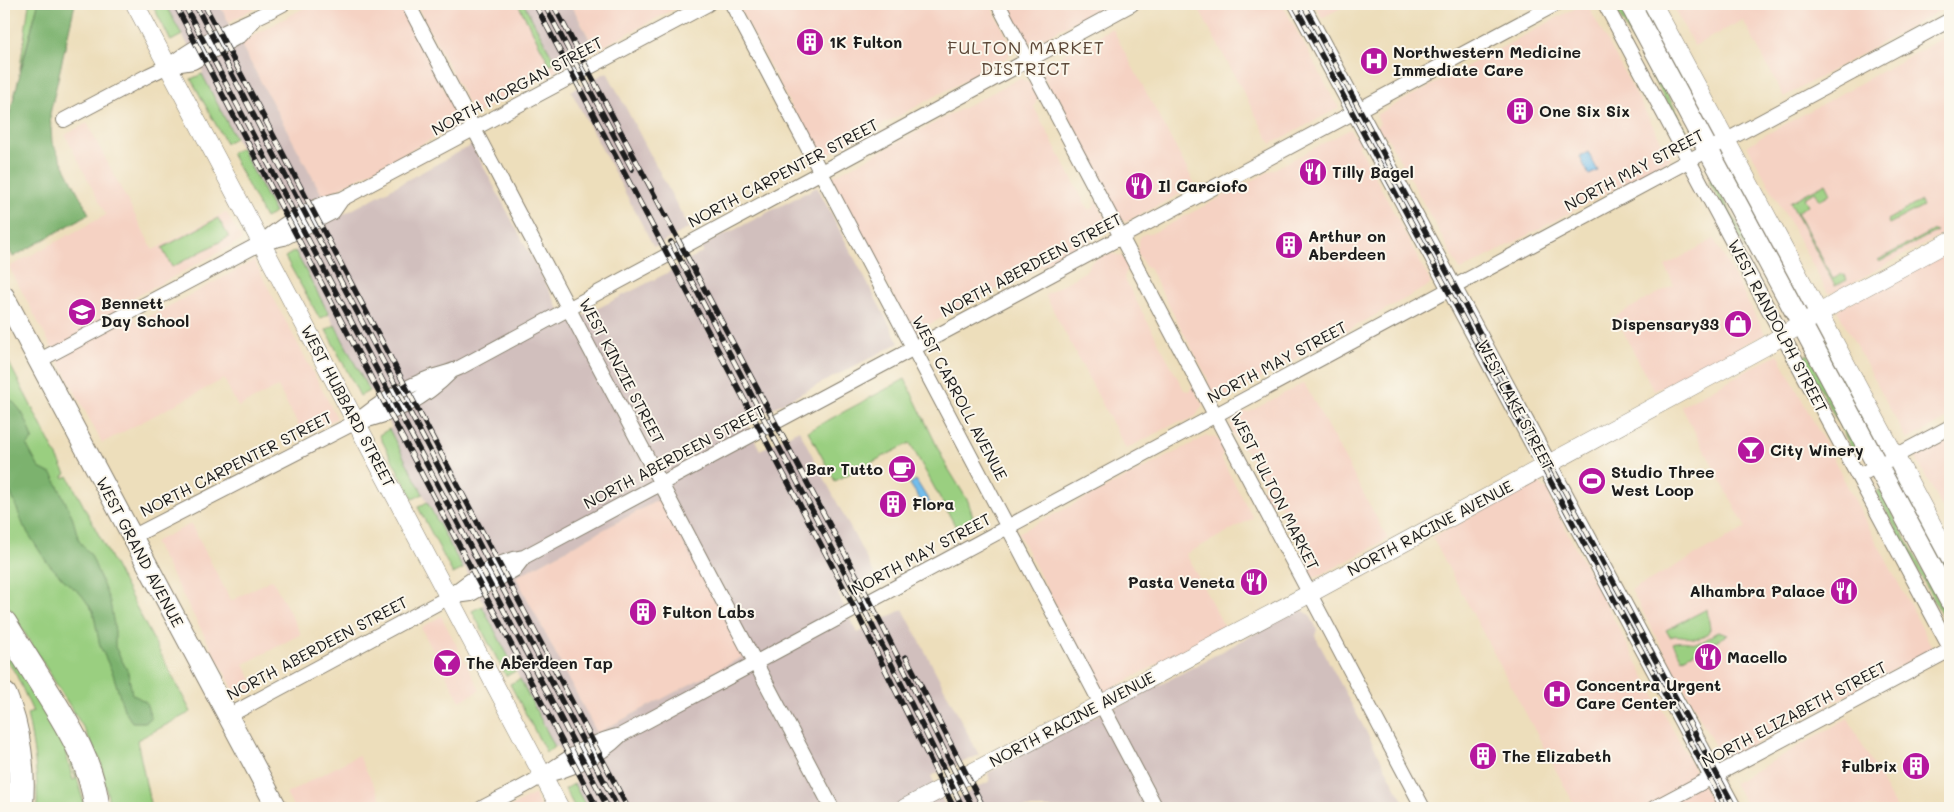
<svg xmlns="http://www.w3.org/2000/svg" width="1954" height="812" font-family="Mali,sans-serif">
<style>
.built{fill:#f5d2c3}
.industrial{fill:#d1bfbd;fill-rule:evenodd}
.green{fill:#9acf80;stroke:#5b764e}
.forest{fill:#7bb26e;stroke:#4c6745}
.water{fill:#73beec;stroke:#486d84}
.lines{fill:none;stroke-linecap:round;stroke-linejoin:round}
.minor-casing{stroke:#847d6c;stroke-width:16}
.tertiary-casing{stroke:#847d6c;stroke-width:19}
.secondary-casing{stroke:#847d6c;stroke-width:22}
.motorway-casing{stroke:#847d6c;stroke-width:27}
.minor{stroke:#fff;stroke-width:14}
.tertiary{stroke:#fff;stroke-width:18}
.secondary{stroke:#fff;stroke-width:20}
.motorway{stroke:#fff;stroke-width:25}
.rail-casing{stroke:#1c1c1c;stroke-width:5.5}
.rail{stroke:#fbf7ec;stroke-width:4;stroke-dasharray:11;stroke-linecap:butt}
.labels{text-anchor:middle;stroke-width:4;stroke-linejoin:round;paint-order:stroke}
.poi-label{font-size:16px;font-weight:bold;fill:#1c1c1c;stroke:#fbf7ec;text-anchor:start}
.street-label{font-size:16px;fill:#1c1c1c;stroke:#fbf7ec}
.neighbourhood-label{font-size:18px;letter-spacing:1px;fill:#5c4838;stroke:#fbf7ec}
</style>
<rect width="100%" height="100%" fill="#fbf7ec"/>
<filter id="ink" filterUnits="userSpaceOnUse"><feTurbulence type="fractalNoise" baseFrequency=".02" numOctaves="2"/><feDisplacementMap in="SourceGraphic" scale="10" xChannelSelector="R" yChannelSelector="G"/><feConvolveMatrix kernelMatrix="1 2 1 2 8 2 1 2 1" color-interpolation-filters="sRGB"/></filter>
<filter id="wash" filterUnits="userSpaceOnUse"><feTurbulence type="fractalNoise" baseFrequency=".0096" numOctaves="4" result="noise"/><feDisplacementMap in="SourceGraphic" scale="20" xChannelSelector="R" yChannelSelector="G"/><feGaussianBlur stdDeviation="1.12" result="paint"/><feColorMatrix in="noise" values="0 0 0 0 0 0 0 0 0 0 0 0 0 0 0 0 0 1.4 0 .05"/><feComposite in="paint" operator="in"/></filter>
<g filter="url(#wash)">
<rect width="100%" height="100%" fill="#eddebb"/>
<path class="built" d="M 219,4 L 262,4 L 229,22 Z
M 311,4 L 399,4 L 462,123 L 323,197 L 240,43 Z
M 416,4 L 524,4 L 559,70 L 474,115 Z
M 571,4 L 684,4 L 591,53 L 588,46 L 592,43 Z
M 737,4 L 990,4 L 1011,44 L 1011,49 L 1007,58 L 1001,61 L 819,159 Z
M 1009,4 L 1108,4 L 1036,42 L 1031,43 L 1022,37 L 1013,21 L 1013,12 Z
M 1196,4 L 1282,4 L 1339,108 L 1271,144 Z
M 1315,4 L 1348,4 L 1322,18 Z
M 1583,4 L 1587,4 L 1671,159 L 1466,268 L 1460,270 L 1386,135 L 1381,134 L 1377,126 L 1380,123 L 1376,115 Z
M 1672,4 L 1943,4 L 1945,8 L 1784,97 L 1743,20 L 1694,46 Z
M 1112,28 L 1196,186 L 1126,222 L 1118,218 L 1110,203 L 1110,195 L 1057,95 L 1051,92 L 1042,73 L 1045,65 Z
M 1950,34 L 1950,230 L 1836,292 L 1828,293 L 1747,145 Z
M 1018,79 L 1022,79 L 1031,84 L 1038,96 L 1034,107 L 1088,209 L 1093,209 L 1096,200 L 1106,219 L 1105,229 L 1099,236 L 913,333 L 830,178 Z
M 87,123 L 153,250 L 226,212 L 242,240 L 126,302 L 137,323 L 254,261 L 337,418 L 304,436 L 278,387 L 238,407 L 224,379 L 102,443 L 9,267 L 106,215 L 65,135 Z
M 1350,129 L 1354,137 L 1357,135 L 1360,141 L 1359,146 L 1430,281 L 1430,285 L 1225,398 L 1217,398 L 1212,393 L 1207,384 L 1208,379 L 1149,268 L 1145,266 L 1137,252 L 1140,237 L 1144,234 L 1155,232 Z
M 1714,239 L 1765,334 L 1654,391 L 1615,316 L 1674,285 L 1665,266 Z
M 1950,249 L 1950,417 L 1907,440 L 1837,310 Z
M 1113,254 L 1123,257 L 1128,265 L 1124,278 L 1184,390 L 1190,391 L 1192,385 L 1203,405 L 1196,416 L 1185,422 L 1178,422 L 1126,449 L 1045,295 L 1086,271 L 1091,262 L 1105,255 Z
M 1778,354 L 1933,649 L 1723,761 L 1631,590 L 1746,528 L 1681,406 Z
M 1304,383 L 1388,539 L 1317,577 L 1311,577 L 1304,573 L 1297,559 L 1304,561 L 1306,556 L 1280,505 L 1267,502 L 1262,493 L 1264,485 L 1246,450 L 1242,448 L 1232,432 L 1231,424 L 1232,419 L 1239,411 L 1249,412 Z
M 1207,436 L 1214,437 L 1225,445 L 1221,458 L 1253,518 L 1186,554 L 1225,628 L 1102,694 L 1018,533 Z
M 1950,440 L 1950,522 L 1916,458 Z
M 1538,482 L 1541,483 L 1544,489 L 1547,488 L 1551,495 L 1550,500 L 1715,808 L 1576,808 L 1432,537 Z
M 660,499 L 744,656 L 597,733 L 516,577 Z
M 191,524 L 231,601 L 272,579 L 301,634 L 244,664 L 256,688 L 238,698 L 154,542 Z
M 441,616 L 480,690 L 460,701 L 421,628 Z
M 1848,718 L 1896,808 L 1748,808 L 1734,783 Z
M 358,755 L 386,808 L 294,808 L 286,794 Z
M 534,794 L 541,808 L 509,808 Z"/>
<path class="industrial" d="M 165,4 L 219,4 L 335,219 L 472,145 L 567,324 L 667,273 L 703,252 L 701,247 L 817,187 L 899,343 L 746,422 L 760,450 L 799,430 L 875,575 L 838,594 L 858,633 L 903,609 L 979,755 L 931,776 L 945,805 L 990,781 L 988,773 L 1086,720 L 1128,702 L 1297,611 L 1304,611 L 1310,615 L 1317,629 L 1315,636 L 1407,808 L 587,808 L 574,784 L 577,782 L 558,746 L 555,747 L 482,606 L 484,604 L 465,568 L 463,569 L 423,494 L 389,429 L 392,428 L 372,390 L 369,391 L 295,251 L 298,250 L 278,212 L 275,213 L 202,74 L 203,72 ZM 660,499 L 744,656 L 597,733 L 516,577 Z
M 524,4 L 571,4 L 592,44 L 588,46 L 591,53 L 559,70 Z
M 607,72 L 689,228 L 654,247 L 571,91 Z"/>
<path class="green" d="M 29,4 L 38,4 L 19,75 Z
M 152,4 L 165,4 L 182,35 L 171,41 Z
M 518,4 L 524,4 L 555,62 L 550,65 Z
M 1613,4 L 1619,4 L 1689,135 L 1685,137 Z
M 1639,4 L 1645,4 L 1709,123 L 1705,126 Z
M 202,74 L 235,138 L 226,143 L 191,79 Z
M 241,148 L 275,213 L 265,218 L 231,153 Z
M 1733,168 L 1801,294 L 1797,296 L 1729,170 Z
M 1712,179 L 1757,260 L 1753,262 L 1709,181 Z
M 1826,183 L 1831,193 L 1820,200 L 1815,192 L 1804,198 L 1808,205 L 1797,212 L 1833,279 L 1842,274 L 1845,275 L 1847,280 L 1835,286 L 1790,202 Z
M 1921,201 L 1923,206 L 1889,224 L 1887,220 Z
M 218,218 L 229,237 L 172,267 L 162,248 Z
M 1934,230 L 1937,231 L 1879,262 L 1878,260 Z
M 295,251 L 329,314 L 320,319 L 285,257 Z
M 335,325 L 369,391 L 360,396 L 326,330 Z
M 1825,338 L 1878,439 L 1874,441 L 1820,340 Z
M 4,353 L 66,474 L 63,476 L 64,478 L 68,476 L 191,712 L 137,740 L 151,808 L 110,808 L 101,762 L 83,727 L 4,600 Z
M 1808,354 L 1859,450 L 1854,452 L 1803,357 Z
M 905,379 L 946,465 L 968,501 L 974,520 L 957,529 L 910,443 L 835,481 L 808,431 Z
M 389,429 L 423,494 L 413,499 L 379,435 Z
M 1900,479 L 1950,573 L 1950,582 L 1897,481 Z
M 1880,490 L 1950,622 L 1950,625 L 1948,626 L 1876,492 Z
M 427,502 L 463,569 L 453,574 L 418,507 Z
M 482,606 L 516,671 L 506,676 L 472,611 Z
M 1707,609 L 1710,629 C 1701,648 1684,631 1670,637 L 1666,630 Z
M 1718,632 L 1728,635 L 1682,659 L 1673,643 C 1682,639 1692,644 1701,642 C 1708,640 1711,634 1718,632 Z
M 4,643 L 64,740 L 66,754 L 73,780 L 76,779 L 69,755 L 71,754 L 85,808 L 37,808 C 38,776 34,746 27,714 L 33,712 L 16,674 L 4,656 Z
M 520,679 L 555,747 L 546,752 L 510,684 Z
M 4,751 L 8,782 L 6,808 L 4,808 Z
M 574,784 L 587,808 L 575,808 L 565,789 Z"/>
<path class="forest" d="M 38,4 L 75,4 L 50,114 L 52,142 L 89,214 L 13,257 L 4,240 L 4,136 Z
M 10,399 C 23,410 28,423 33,439 L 27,446 L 39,468 L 53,475 L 72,516 L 79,541 L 91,555 L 101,580 L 110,602 L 115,631 L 115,647 L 128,672 L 132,694 L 146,702 L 151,719 L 145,722 L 132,722 L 124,710 L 113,674 L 100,646 L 93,611 L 81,594 L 66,582 L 46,561 L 24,527 L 4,476 L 4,401 Z"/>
<path class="water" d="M 1588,152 L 1598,171 L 1589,175 L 1580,157 Z
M 916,480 L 932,506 L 927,510 L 910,484 Z"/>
</g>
<g filter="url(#ink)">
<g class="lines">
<defs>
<path id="minor" d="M 408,4 L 832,808
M 732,4 L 1156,808
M 998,4 L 1423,808
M 1605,4 L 1950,648
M 170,65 C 204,37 245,25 283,4
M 64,120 L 149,75 L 168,66 L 193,62 L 241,35 L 256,18
M 262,243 L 284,238 L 333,212 L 342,199
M 38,361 L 261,243 C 283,224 313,204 342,199 L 708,4
M 358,422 C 391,416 426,398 450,373
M 1858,476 L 1950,427
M 132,537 L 356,422 C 377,404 403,388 429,378 C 439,374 449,373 459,368 L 1132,4
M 449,597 L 471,594 L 514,570 L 524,557
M 228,716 L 449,597 C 470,579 496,561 524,557 L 1556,4
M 543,776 C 573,769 599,757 621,735 L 1950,20
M 482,808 C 502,797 524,788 543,775 C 569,758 590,741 621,735
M 1654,808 L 1950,650"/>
<path id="tertiary" d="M 135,4 L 560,808
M 1653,4 L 1950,558
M 905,808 L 1309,594 L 1720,371 L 1764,347 L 1841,300 L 1950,241"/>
<path id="secondary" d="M 1299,4 L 1731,808
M 1630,4 L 1950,601
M 4,296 L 277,808"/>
<path id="motorway" d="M 4,623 C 18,646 33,669 47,692 C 70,729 92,764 97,808
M 4,695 C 18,728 24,772 20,808"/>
</defs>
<use href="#minor" class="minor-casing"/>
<use href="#tertiary" class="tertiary-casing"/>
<use href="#secondary" class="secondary-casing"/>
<use href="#motorway" class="motorway-casing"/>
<use href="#minor" class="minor"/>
<use href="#tertiary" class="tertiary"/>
<use href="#secondary" class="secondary"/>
<use href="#motorway" class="motorway"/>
<defs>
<path id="rail" d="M 175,4 L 597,808
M 184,4 L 608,808
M 195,4 L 618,808
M 204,4 L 628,808
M 535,4 L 855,609 L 954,808
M 544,4 L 632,169
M 553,4 L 870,601 L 973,808
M 1294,4 L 1726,808
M 1303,4 L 1735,808
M 671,242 L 862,605 L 963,808
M 906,657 L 984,808"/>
</defs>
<use href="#rail" class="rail-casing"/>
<use href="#rail" class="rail"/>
</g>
</g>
<defs>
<symbol id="building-disc" viewBox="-11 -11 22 22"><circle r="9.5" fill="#b5179e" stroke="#fbf7ec"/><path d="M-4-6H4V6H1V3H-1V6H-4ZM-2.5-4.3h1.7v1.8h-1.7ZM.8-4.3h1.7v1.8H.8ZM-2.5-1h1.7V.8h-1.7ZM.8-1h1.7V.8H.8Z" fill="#fff"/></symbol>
<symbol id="hospital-disc" viewBox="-11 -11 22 22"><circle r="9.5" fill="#b5179e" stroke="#fbf7ec"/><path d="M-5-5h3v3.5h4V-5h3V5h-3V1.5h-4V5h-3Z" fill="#fff"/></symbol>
<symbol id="restaurant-disc" viewBox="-11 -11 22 22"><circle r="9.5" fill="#b5179e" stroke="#fbf7ec"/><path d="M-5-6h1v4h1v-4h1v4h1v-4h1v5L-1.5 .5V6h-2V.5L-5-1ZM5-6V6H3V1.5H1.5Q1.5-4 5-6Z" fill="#fff"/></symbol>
<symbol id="school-disc" viewBox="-11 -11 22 22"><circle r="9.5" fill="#b5179e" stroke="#fbf7ec"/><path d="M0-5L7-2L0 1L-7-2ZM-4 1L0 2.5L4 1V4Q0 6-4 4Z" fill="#fff"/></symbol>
<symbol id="shop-disc" viewBox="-11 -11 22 22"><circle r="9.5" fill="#b5179e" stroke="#fbf7ec"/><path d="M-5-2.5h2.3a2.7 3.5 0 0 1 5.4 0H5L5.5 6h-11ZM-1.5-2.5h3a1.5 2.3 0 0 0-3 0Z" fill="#fff"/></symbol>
<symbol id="bar-disc" viewBox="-11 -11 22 22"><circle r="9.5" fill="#b5179e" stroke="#fbf7ec"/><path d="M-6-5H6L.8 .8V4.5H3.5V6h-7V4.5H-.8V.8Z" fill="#fff"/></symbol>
<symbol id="cafe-disc" viewBox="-11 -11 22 22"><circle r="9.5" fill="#b5179e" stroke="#fbf7ec"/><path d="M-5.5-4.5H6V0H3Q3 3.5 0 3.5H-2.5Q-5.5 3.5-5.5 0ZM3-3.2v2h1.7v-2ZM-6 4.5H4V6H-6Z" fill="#fff"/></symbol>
<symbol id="stadium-disc" viewBox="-11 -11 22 22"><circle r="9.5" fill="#b5179e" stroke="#fbf7ec"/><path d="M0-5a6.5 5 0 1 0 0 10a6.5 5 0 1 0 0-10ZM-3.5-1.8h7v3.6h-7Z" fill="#fff"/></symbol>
</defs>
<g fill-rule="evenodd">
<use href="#building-disc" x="794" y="26" width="32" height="32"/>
<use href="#hospital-disc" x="1358" y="45" width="32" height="32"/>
<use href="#building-disc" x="1504" y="95" width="32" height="32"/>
<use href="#restaurant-disc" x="1297" y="156" width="32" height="32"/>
<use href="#restaurant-disc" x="1123" y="170" width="32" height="32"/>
<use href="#building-disc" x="1273" y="229" width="32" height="32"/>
<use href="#school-disc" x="66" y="296" width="32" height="32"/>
<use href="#shop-disc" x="1722" y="308" width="32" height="32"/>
<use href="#bar-disc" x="1735" y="434" width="32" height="32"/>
<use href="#cafe-disc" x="886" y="453" width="32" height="32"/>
<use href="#stadium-disc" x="1576" y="465" width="32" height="32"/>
<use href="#building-disc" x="877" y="488" width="32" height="32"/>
<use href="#restaurant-disc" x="1238" y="566" width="32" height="32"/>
<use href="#restaurant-disc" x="1828" y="575" width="32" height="32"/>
<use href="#building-disc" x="627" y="596" width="32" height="32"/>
<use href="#restaurant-disc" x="1692" y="641" width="32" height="32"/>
<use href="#bar-disc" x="431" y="647" width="32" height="32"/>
<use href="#hospital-disc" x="1541" y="678" width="32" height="32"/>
<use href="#building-disc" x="1467" y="740" width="32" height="32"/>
<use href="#building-disc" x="1900" y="750" width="32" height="32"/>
</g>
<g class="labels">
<g class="poi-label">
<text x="829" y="48">1K Fulton</text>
<text x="1393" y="58">Northwestern Medicine<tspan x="1393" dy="18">Immediate Care</tspan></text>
<text x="1539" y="117">One Six Six</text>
<text x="1332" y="178">Tilly Bagel</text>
<text x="1158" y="192">Il Carciofo</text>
<text x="1308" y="242">Arthur on<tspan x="1308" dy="18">Aberdeen</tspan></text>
<text x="101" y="309">Bennett<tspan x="101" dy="18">Day School</tspan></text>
<text x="1719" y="330" text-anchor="end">Dispensary33</text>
<text x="1770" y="456">City Winery</text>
<text x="883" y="475" text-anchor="end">Bar Tutto</text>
<text x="1611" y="478">Studio Three<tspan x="1611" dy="18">West Loop</tspan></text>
<text x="912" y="510">Flora</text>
<text x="1235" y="588" text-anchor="end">Pasta Veneta</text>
<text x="1825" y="597" text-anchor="end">Alhambra Palace</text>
<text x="662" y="618">Fulton Labs</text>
<text x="1727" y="663">Macello</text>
<text x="466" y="669">The Aberdeen Tap</text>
<text x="1576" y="691">Concentra Urgent<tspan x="1576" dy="18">Care Center</tspan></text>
<text x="1502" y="762">The Elizabeth</text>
<text x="1897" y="772" text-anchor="end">Fulbrix</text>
</g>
<g class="street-label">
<text transform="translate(517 86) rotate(-28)" y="6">NORTH MORGAN STREET</text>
<text transform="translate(1634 170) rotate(-28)" y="6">NORTH MAY STREET</text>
<text transform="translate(783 173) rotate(-28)" y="6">NORTH CARPENTER STREET</text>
<text transform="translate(1031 265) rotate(-28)" y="6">NORTH ABERDEEN STREET</text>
<text transform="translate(1778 326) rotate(62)" y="6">WEST RANDOLPH STREET</text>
<text transform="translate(1277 362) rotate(-28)" y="6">NORTH MAY STREET</text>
<text transform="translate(622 371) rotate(62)" y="6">WEST KINZIE STREET</text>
<text transform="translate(960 398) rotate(62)" y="6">WEST CARROLL AVENUE</text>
<text transform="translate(1516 405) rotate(62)" y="6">WEST LAKE STREET</text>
<text transform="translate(348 406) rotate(62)" y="6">WEST HUBBARD STREET</text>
<text transform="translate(674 457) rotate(-28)" y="6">NORTH ABERDEEN STREET</text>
<text transform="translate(236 464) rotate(-27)" y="6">NORTH CARPENTER STREET</text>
<text transform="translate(1275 491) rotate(63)" y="6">WEST FULTON MARKET</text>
<text transform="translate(1430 528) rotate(-28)" y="6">NORTH RACINE AVENUE</text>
<text transform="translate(140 552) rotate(62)" y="6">WEST GRAND AVENUE</text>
<text transform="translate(921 554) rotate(-28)" y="6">NORTH MAY STREET</text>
<text transform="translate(317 648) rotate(-28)" y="6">NORTH ABERDEEN STREET</text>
<text transform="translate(1794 714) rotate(-28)" y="6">NORTH ELIZABETH STREET</text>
<text transform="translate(1072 719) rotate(-28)" y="6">NORTH RACINE AVENUE</text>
</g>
<g class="neighbourhood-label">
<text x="1026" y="54">FULTON MARKET<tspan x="1026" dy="21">DISTRICT</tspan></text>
</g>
</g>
<rect width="1954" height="812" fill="none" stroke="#fbf7ec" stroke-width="20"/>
</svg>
